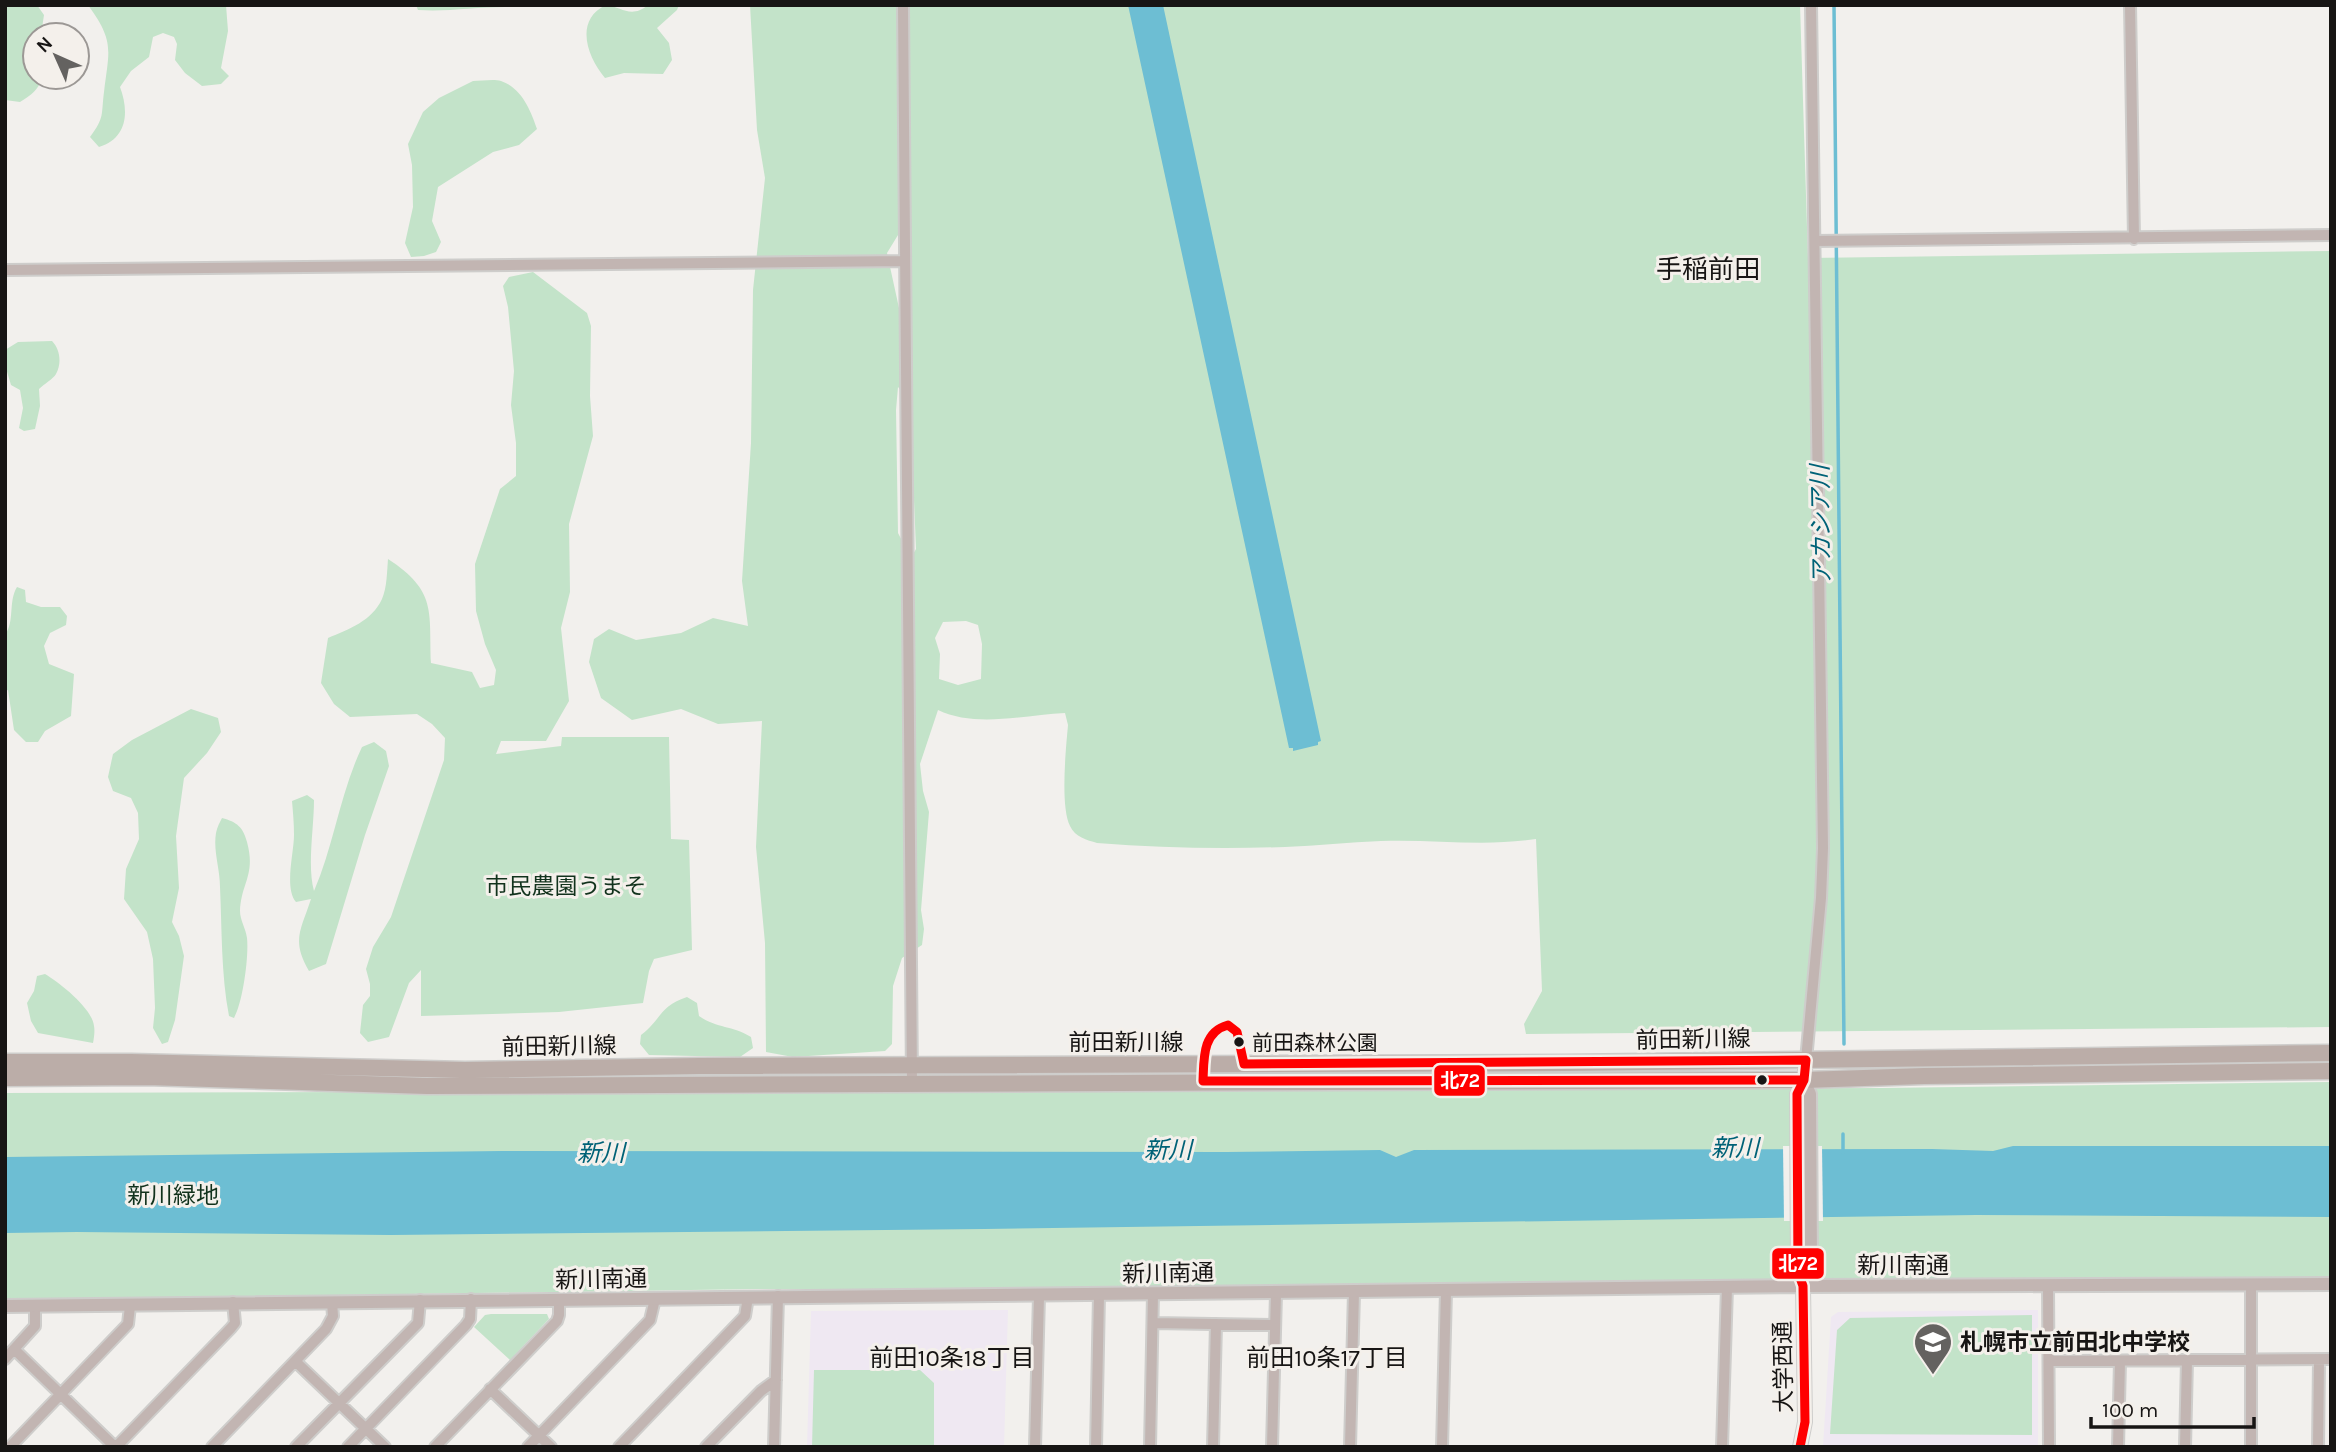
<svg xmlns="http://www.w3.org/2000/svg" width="2336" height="1452" font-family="Karla,'Noto Sans JP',sans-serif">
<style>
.education{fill:#efe8f2}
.green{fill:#c3e3c9;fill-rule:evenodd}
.water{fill:#6dbed3}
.pier{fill:#f2f0ed}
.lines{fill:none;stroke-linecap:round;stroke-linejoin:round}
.stream{stroke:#6dbed3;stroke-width:3.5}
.minor-casing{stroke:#cecdcb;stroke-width:14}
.tertiary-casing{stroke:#cecdcb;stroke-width:16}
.primary-casing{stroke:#cecdcb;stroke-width:19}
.minor{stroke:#c2b5b2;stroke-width:10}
.tertiary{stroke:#c2b5b2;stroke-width:12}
.primary{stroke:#bbada8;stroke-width:16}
.bus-1-casing{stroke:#f4f0eb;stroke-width:14}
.bus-1{stroke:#f00;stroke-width:9}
.bus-dot{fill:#171514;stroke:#f4f0eb;stroke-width:2.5}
.labels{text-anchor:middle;stroke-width:6;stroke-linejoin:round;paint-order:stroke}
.bus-label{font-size:21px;fill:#171514;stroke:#f4f0eb;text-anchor:start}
.park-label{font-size:23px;fill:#11321c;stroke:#f4f0eb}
.street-label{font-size:23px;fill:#171514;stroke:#f4f0eb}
.poi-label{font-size:23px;font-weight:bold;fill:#171514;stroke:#f4f0eb;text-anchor:start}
.water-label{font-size:24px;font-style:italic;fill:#006277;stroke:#f4f0eb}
.neighbourhood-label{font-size:24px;fill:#171514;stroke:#f4f0eb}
.quarter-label{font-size:26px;fill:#171514;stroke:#f4f0eb}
.line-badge{stroke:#f4f0eb;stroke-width:2.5}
.badge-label{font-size:19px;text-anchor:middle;font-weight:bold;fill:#fff}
</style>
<rect width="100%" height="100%" fill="#f2f0ed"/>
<path class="education" d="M 1008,1310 L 1004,1447 L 807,1447 L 811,1311 Z
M 2038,1310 L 2038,1447 L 1823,1447 L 1831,1317 L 1838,1312 Z"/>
<path class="green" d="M 19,5 L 37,5 L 44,15 L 42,28 L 35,35 L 35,77 L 42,77 C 39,90 31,95 20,102 L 5,100 L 5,7 Z
M 88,5 L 226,5 L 228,31 L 221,68 L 229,76 L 221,84 L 202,86 L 185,73 L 175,60 L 177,44 L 174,37 L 163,33 L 153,37 L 149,57 L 131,71 L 120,87 C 129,111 128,138 99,147 L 90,137 C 105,117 101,115 104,92 C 109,50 115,42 88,5 Z
M 416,5 L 508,5 L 505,7 C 475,7 447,12 418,10 Z
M 606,5 C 622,7 631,19 648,5 L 679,5 L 677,10 L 657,28 L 669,43 L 672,60 L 663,74 L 624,73 L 605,78 C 587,57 574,20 606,5 Z
M 750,5 L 1800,5 L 1808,258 L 2331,251 L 2331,1027 L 1526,1034 L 1524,1024 L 1542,991 L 1536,839 C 1484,847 1433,839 1381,841 C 1349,842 1317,846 1285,847 C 1222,849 1160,848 1097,843 C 1087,840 1075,837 1070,826 C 1060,806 1066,748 1068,725 L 1065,713 C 1025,715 975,728 938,710 L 920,764 L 923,791 L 929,812 L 921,910 L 924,929 L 922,945 L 902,958 L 893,986 L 892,1044 L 885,1051 L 793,1057 L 766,1052 L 765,943 L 756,847 L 762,721 L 718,724 L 681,709 L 632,720 L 601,698 L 589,662 L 594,639 L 609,629 L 636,640 L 681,633 L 713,618 L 748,626 L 742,581 L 751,443 L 753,290 L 765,178 L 757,130 ZM 900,218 L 907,301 L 899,308 L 887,253 L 898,235 ZM 898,387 L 910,401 L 916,549 L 911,558 L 898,533 L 896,410 ZM 966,621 L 978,625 L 982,644 L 981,679 L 958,685 L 939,679 L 940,654 L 935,638 L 943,622 Z
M 473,81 C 481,81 494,79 501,81 C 522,88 531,111 537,129 L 519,145 L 493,152 L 438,187 L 432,221 L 441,242 L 436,252 L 424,256 L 411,257 L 405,243 L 413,207 L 412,165 L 408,144 L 423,112 L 439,98 Z
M 533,272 L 587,313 L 591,326 L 590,396 L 593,436 L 569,524 L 570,592 L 561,628 L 569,701 L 546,741 L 501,741 L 496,754 L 561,746 L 562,737 L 669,737 L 671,839 L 689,840 L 692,950 L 654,959 L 649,971 L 643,1003 L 559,1012 L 421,1016 L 421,970 L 409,983 L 389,1037 L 368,1042 L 360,1033 L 363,1005 L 370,996 L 370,984 L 366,969 L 373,947 L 391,917 L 444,760 L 445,738 L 432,724 L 417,714 L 350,717 L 334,704 L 321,683 L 328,638 C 349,629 372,621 382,599 C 387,588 387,571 388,559 C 437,591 429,611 431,663 L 472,672 L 480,688 L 494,685 L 496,670 L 485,644 L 476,611 L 475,564 L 500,489 L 516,476 L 516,443 L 511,405 L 514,371 L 508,307 L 503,286 L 509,277 Z
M 52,341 C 60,349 62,363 56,374 C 53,379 44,384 39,389 L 40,406 L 35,429 L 24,431 L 19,428 L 23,408 L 20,390 L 11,385 L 5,365 L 5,350 L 18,342 Z
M 17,587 L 25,590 L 26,602 L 41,607 L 60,607 L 67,616 L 66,625 L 50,633 L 44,646 L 49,664 L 74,674 L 71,716 L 45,731 L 38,742 L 26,742 L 14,730 L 8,690 L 5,691 L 5,635 C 15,621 8,602 17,587 Z
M 191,709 L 218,718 L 221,732 L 207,753 L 184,778 L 176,836 L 179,888 L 172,922 L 179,936 L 184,956 L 175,1020 L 168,1042 L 162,1044 L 153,1028 L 155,1008 L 153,959 L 147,932 L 124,899 L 126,869 L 139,839 L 138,813 L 131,798 L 113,791 L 108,777 L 113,754 L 132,740 Z
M 374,742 L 386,751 L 389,766 L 365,835 L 326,964 L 309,971 C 291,940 301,930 311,899 L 296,902 C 284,888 294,853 294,835 C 294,824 293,812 292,801 L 307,795 L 314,800 C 314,828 307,866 314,891 C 334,845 340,793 362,747 Z
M 222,818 C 237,822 243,827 247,842 C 256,875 241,883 240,911 C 240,920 246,929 247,938 C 249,956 243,1002 234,1018 L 229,1016 C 221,974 222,930 220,887 C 220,868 213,851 216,833 C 217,827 220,822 222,818 Z
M 45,974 C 60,983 92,1008 94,1026 C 95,1031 94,1038 93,1043 L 38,1033 L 31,1021 L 27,1003 L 34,991 L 37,976 Z
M 687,997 L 697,1003 L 699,1016 C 718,1029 732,1025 751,1037 L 753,1048 L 740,1057 L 649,1055 L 640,1044 L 641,1035 C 662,1019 659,1006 687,997 Z
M 2331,1082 L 2331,1278 L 951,1290 L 757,1289 L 5,1300 L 5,1093 L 1882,1088 Z
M 491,1314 L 547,1314 L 549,1319 L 510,1360 L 474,1327 L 485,1315 Z
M 2032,1315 L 2032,1435 L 1830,1434 L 1837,1330 L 1850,1318 Z
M 814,1370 L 920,1370 L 934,1383 L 934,1447 L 812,1447 Z"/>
<path class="water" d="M 1128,5 L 1163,5 L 1321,741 L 1318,742 L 1318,745 L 1293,751 L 1293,748 L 1289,748 Z
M 2013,1146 L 2331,1146 L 2331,1217 L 1976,1215 L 984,1229 L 391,1235 L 77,1232 L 5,1233 L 5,1157 L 502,1151 L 1226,1152 L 1380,1150 L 1396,1157 L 1414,1150 L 1932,1149 L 1993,1151 Z"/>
<path class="pier" d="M 1783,1146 L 1822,1146 L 1823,1221 L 1784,1221 Z"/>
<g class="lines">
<path class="stream" d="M 1834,5 L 1844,1044
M 1843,1153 L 1843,1134"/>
<defs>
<path id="minor" d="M 903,5 L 912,1083
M 2130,5 L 2134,239
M 1815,241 L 2331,235
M 5,270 L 905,261
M 1806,1060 L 1821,898 L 1823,848 L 1811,5
M 2048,1286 L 2049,1447
M 1153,1323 L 1275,1325
M 14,1349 L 115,1447
M 5,1359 L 35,1326 L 35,1305
M 295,1361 L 385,1447
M 2050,1361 L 2331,1359
M 490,1389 L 551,1447
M 10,1447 L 128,1324 L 130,1306
M 116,1447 L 231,1328 L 235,1323 L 233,1302
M 212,1447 L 326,1329 L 333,1316 L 332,1302
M 296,1447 L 418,1323 L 420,1300
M 348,1447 L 466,1325 L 470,1319 L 471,1299
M 435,1447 L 557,1321 L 559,1315 L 559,1301
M 528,1447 L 650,1320 L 655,1299
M 619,1447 L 745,1316 L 748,1297
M 706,1447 L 761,1391 L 776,1380
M 774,1447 L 778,1296
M 1035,1447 L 1039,1296
M 1096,1447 L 1099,1295
M 1150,1447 L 1153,1294
M 1213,1447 L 1216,1324
M 1272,1447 L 1276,1293
M 1350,1447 L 1354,1292
M 1442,1447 L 1446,1291
M 1722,1447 L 1727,1287
M 2118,1447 L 2120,1361
M 2185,1447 L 2187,1360
M 2251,1447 L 2251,1285
M 2318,1447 L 2319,1360"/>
<path id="tertiary" d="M 1803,1286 L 1811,1268 L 1810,1094 L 1804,1080
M 5,1306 L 1803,1286 L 2331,1284
M 1800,1447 L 1805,1422 L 1803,1286 L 1798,1272 L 1797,1094 L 1804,1080 L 1806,1060"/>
<path id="primary" d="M 5,1062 L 131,1062 L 465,1070 L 699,1066 L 1565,1063 L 2331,1053
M 5,1078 L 147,1077 L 427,1086 L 1804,1080 L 1924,1076 L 2331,1071"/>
</defs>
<use href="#minor" class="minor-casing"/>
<use href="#tertiary" class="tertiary-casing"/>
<use href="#primary" class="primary-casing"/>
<use href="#minor" class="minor"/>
<use href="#tertiary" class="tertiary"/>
<use href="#primary" class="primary"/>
<defs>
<path id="bus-1" d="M 1228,1025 L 1237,1032 L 1244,1064 L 1806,1060 L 1804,1080 L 1203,1081 C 1204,1059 1202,1032 1228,1025 Z
M 1800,1447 L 1805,1422 L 1803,1286 L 1798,1272 L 1797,1094 L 1804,1080"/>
</defs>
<use href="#bus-1" class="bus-1-casing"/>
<use href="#bus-1" class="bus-1"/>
</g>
<defs>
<symbol id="school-pin" viewBox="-11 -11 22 30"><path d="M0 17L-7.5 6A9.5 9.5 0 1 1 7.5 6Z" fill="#646260" stroke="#f4f0eb"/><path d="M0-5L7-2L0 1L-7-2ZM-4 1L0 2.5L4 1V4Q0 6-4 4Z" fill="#fff"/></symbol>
</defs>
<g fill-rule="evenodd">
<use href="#school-pin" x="1911" y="1320" width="44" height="60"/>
</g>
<g class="bus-dot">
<circle cx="1239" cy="1042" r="6"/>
<circle cx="1762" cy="1080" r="6"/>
</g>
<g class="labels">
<g class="bus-label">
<text x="1252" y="1050">前田森林公園</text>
</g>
<g class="park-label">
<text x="566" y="894">市民農園うまそ</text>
<text x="173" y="1203">新川緑地</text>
</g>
<g class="street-label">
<text transform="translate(1693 1039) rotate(-1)" y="8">前田新川線</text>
<text x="1126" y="1050">前田新川線</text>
<text transform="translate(559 1046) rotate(-1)" y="8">前田新川線</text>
<text x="1903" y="1273">新川南通</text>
<text transform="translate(1168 1273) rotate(-1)" y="8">新川南通</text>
<text transform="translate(601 1279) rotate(-1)" y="8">新川南通</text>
<text transform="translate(1783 1367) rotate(-91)" y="8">大学西通</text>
</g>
<g class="poi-label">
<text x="1960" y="1350">札幌市立前田北中学校</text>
</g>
<g class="water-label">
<text transform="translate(1821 525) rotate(-91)" y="8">アカシア川</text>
<text x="1735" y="1156">新川</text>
<text x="1168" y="1158">新川</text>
<text x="601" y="1161">新川</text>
</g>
<g class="neighbourhood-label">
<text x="952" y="1366">前田10条18丁目</text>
<text x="1327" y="1366">前田10条17丁目</text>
</g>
<g class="quarter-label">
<text x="1708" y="278">手稲前田</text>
</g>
</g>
<g class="line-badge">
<rect x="1433" y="1064" width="53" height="33" rx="7" fill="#f00"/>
<rect x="1771" y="1247" width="54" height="33" rx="7" fill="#f00"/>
</g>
<g class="badge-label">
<text x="1460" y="1087">北72</text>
<text x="1798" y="1270">北72</text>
</g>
<rect width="2336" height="1452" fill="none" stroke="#171514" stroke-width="14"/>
<g transform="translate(56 56) rotate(315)"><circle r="33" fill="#f4f0eb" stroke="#9c9895" stroke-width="2"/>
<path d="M0-5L12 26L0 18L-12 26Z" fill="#646260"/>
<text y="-10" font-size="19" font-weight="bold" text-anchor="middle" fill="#171514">N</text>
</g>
<path d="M2091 1417v10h163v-10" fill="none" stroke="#171514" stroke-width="3.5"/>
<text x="2102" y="1417" font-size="21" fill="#171514" stroke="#f4f0eb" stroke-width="5" paint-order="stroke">100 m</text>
</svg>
